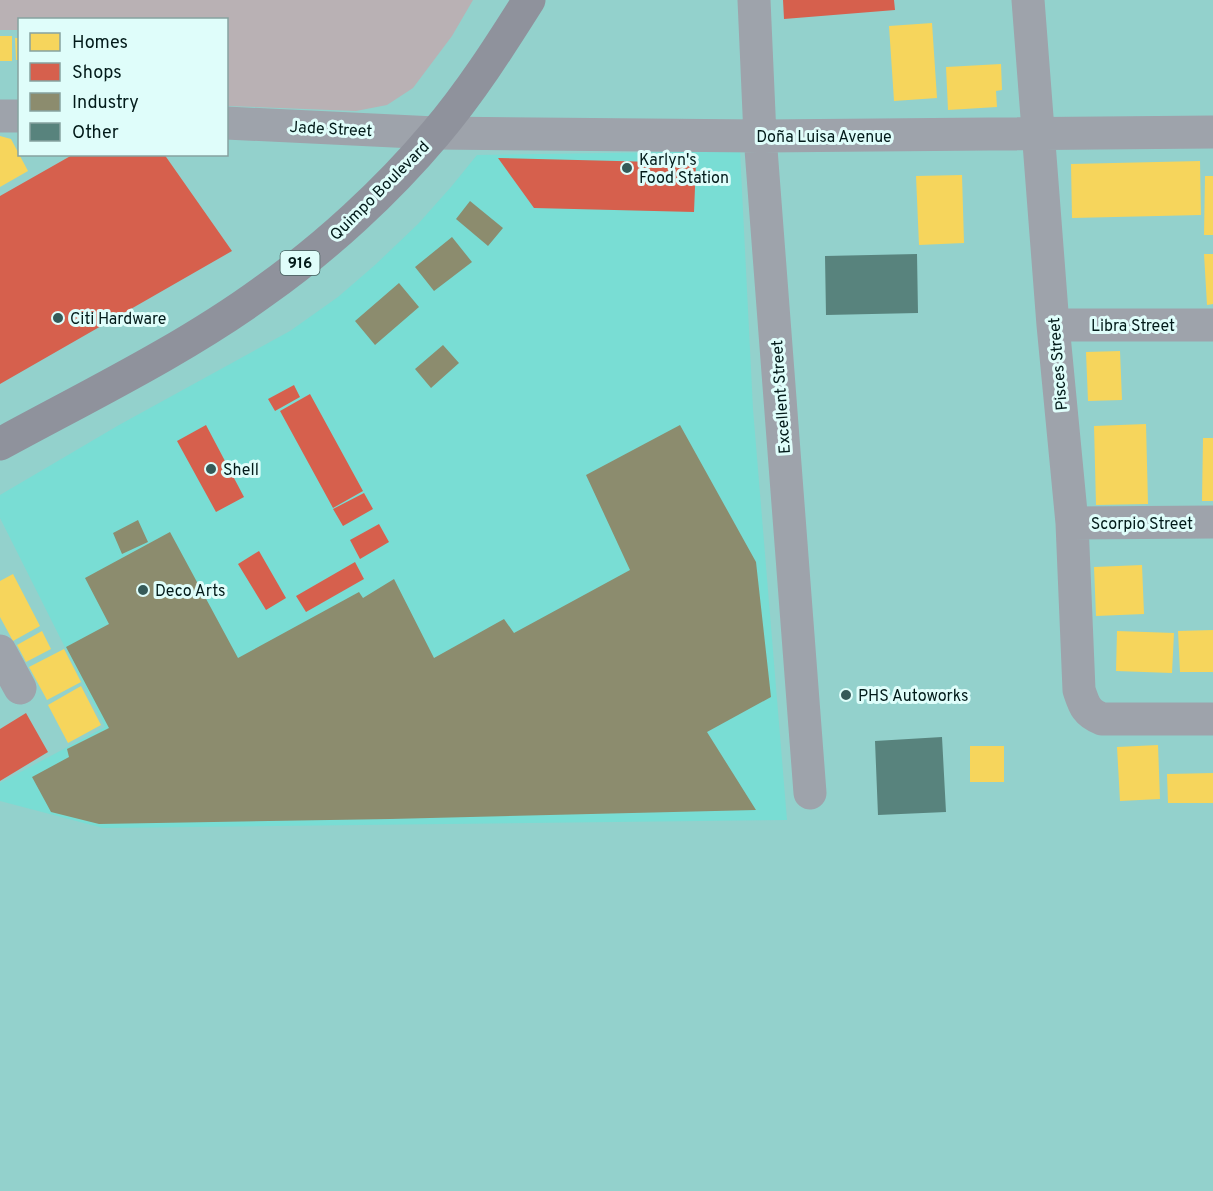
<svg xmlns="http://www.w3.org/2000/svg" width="1213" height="1191" font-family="Overpass,sans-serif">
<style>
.built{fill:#79ddd4}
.green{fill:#b9b1b4}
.homes{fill:#f6d55c}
.shops{fill:#d6604d}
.industry{fill:#8c8c6e}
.building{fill:#58837d}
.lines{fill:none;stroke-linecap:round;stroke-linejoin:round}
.minor{stroke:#9ea3ab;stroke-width:33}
.major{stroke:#8f929c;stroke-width:33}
.poi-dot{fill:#355a58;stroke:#dffdfa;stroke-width:2}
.labels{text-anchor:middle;stroke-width:6;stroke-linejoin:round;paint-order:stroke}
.shield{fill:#dffdfa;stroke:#445e5c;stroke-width:1.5}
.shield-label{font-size:15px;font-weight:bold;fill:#021a19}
.street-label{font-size:16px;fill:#021a19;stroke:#dffdfa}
.poi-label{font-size:16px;fill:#021a19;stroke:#dffdfa;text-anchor:start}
</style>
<rect width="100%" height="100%" fill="#93d1cc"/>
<path class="built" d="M 740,151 L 753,409 L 787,820 L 103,828 L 0,801 L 0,783 L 105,727 L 0,518 L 0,495 L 119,425 L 290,331 L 338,297 L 375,265 L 418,224 L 451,187 L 477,155 Z"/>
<path class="green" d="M 0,0 L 473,0 L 452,36 L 413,88 L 387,105 L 356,111 L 227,106 L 226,20 L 20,20 L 19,30 L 0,30 Z"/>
<path class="homes" d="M 932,23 L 937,98 L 894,101 L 889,26 Z
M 0,36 L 12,36 L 12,61 L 0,61 Z
M 15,38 L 20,38 L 20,60 L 16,60 Z
M 1001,64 L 1002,90 L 996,91 L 997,107 L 948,110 L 946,67 Z
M 0,136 L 11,139 L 28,171 L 0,187 Z
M 1200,161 L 1201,215 L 1072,218 L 1071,164 Z
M 962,175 L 964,243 L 919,245 L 916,176 Z
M 1205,176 L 1213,176 L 1213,235 L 1204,235 Z
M 1204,254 L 1213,254 L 1213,304 L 1207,305 Z
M 1120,351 L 1122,400 L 1088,401 L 1086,352 Z
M 1146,424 L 1148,504 L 1096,505 L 1094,426 Z
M 1203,438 L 1213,438 L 1213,501 L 1202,501 Z
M 1142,565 L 1144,614 L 1096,616 L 1094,567 Z
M 13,574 L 40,626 L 13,641 L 0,617 L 0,581 Z
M 1213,630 L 1213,672 L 1180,672 L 1178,631 Z
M 42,631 L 51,649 L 26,662 L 17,645 Z
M 1117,631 L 1174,633 L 1172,673 L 1116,671 Z
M 64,649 L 81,682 L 47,700 L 29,667 Z
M 81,686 L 101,725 L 68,743 L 48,705 Z
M 1158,745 L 1160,799 L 1120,801 L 1117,747 Z
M 970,746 L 1004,746 L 1004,782 L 970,782 Z
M 1213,773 L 1213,803 L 1168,803 L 1167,774 Z"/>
<path class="shops" d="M 783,0 L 894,0 L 895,10 L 784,19 Z
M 74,154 L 164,154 L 232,251 L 0,384 L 0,196 Z
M 498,158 L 696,163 L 694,212 L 534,208 Z
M 294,385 L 300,397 L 275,411 L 268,399 Z
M 310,394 L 363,491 L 333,508 L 280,411 Z
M 206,425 L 244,497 L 216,512 L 177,441 Z
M 364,493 L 373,509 L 343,526 L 333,509 Z
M 379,524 L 389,542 L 360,559 L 350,540 Z
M 259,551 L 286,598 L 266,610 L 238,564 Z
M 355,562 L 364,579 L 306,612 L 296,596 Z
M 26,713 L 48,752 L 0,781 L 0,729 Z"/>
<path class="industry" d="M 470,201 L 503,228 L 488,246 L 456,219 Z
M 452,237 L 472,262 L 434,291 L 415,267 Z
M 399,283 L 419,307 L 375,345 L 355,321 Z
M 443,345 L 459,363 L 431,388 L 415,369 Z
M 680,425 L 756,562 L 771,697 L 707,732 L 756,810 L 390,819 L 99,824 L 51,812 L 32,777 L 69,757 L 67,749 L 109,728 L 66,647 L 109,624 L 85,578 L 170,532 L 238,658 L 359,592 L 363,598 L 394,579 L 434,658 L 504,619 L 514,633 L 630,570 L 586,475 Z
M 138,520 L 148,542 L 122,554 L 113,533 Z"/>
<path class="building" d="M 917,254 L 918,313 L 826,315 L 825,256 Z
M 942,737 L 946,812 L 878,815 L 875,741 Z"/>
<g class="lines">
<path class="minor" d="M 754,0 L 760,136 L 810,793
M 1028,0 L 1053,325 L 1072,523 L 1079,690 C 1084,705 1086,713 1102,719 L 1213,719
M 0,116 L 20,116
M 226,123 L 435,133 L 760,136 L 1213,132
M 1053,325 L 1213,325
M 1072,523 L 1213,522
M 0,651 L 20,688"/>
<path class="major" d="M 0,444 C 88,396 183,350 264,291 C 325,248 387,191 435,134 C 470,93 500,46 529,0"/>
</g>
<g class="poi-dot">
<circle cx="627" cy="168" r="6"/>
<circle cx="58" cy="318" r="6"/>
<circle cx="211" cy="469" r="6"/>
<circle cx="143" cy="590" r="6"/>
<circle cx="846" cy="695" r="6"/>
</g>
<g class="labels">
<rect class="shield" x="280.5" y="251" width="39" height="24" rx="4.5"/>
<g class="shield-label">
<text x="300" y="268">916</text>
</g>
<g class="street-label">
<text transform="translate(331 128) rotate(3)" y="6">Jade Street</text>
<text x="824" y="142">Doña Luisa Avenue</text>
<text transform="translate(379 190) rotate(-45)" y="6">Quimpo Boulevard</text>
<text x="1133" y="331">Libra Street</text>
<text transform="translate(1057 364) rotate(-95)" y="6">Pisces Street</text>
<text transform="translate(780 397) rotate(-94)" y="6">Excellent Street</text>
<text x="1142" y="529">Scorpio Street</text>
</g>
<g class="poi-label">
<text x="639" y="165">Karlyn's<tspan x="639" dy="18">Food Station</tspan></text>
<text x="70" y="324">Citi Hardware</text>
<text x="223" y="475">Shell</text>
<text x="155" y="596">Deco Arts</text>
<text x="858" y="701">PHS Autoworks</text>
</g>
</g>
<rect x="18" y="18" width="210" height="138" fill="#dffdfa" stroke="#87a2a0" stroke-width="1.5"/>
<rect x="30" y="33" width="30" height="18" fill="#f6d55c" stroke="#87a2a0" stroke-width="1.5"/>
<text x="72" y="48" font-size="18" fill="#021a19">Homes</text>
<rect x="30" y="63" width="30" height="18" fill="#d6604d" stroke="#87a2a0" stroke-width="1.5"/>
<text x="72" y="78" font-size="18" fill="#021a19">Shops</text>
<rect x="30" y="93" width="30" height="18" fill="#8c8c6e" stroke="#87a2a0" stroke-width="1.5"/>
<text x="72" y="108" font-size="18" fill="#021a19">Industry</text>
<rect x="30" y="123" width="30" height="18" fill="#58837d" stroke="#87a2a0" stroke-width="1.5"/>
<text x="72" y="138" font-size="18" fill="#021a19">Other</text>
</svg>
